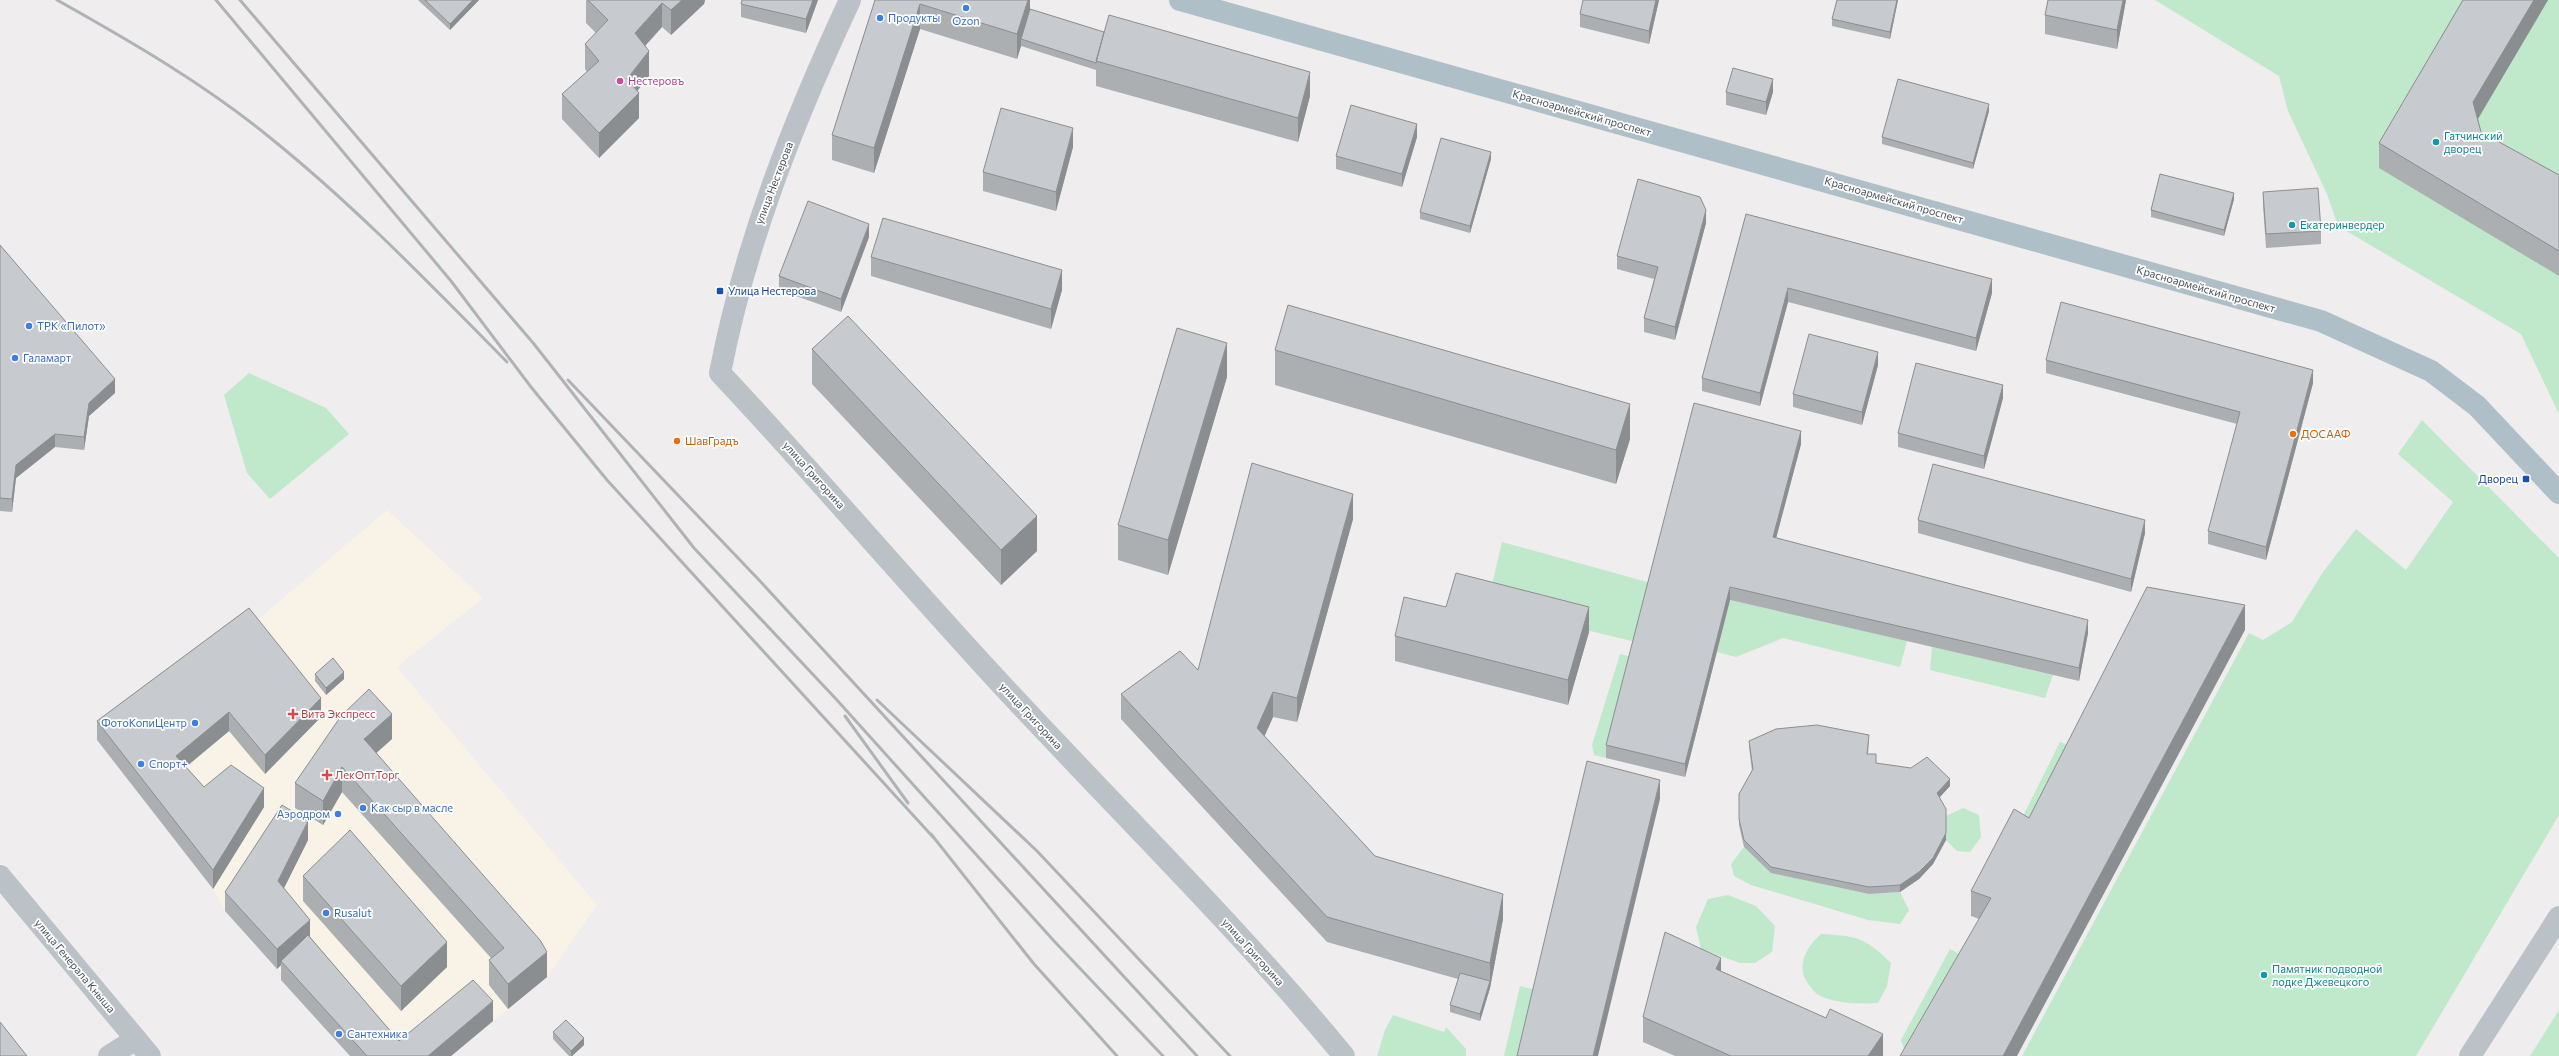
<svg xmlns="http://www.w3.org/2000/svg" width="2559" height="1056" font-family="Commissioner,sans-serif">
<style>
.commercial{fill:#f9f2e7}
.green{fill:#c0e8cb}
.lines{fill:none;stroke-linecap:round;stroke-linejoin:round}
.minor{stroke:#bac2c8;stroke-width:22}
.major{stroke:#afbfc8;stroke-width:22}
.rail{stroke:#b0b3b6;stroke-width:3}
.wall{fill:#abafb2}
.shaded-wall{fill:#8b8e91}
.building{fill:#c7cbcf;stroke:#8b8e91}
.shop-dot{fill:#3f7fe0;stroke:#fff;stroke-width:1.5}
.hotel-dot{fill:#d1479c;stroke:#fff;stroke-width:1.5}
.culture-dot{fill:#0f9aa8;stroke:#fff;stroke-width:1.5}
.transit-dot{fill:#1a4fb4;stroke:#fff;stroke-width:1.5}
.food-dot{fill:#e8710a;stroke:#fff;stroke-width:1.5}
.health-dot{fill:#e0444e;stroke:#fff;stroke-width:1.5}
.labels{text-anchor:middle;stroke-width:3.5;stroke-linejoin:round;paint-order:stroke}
.shop-label{font-size:11px;fill:#366cbe;stroke:#fff;text-anchor:start}
.hotel-label{font-size:11px;fill:#b23c85;stroke:#fff;text-anchor:start}
.street-label{font-size:11px;fill:#475258;stroke:#fff}
.culture-label{font-size:11px;fill:#0d838f;stroke:#fff;text-anchor:start}
.transit-label{font-size:11px;fill:#164399;stroke:#fff;text-anchor:start}
.food-label{font-size:11px;fill:#c56008;stroke:#fff;text-anchor:start}
.health-label{font-size:11px;fill:#be3a42;stroke:#fff;text-anchor:start}
</style>
<rect width="100%" height="100%" fill="#efeded"/>
<path class="commercial" d="M 387,510 L 483,598 L 397,667 L 597,905 L 547,977 L 451,1056 L 350,1056 L 281,972 L 225,911 L 213,889 L 97,740 L 249,627 Z"/>
<path class="green" d="M 2155,0 L 2559,0 L 2559,414 L 2521,334 L 2338,226 L 2327,194 L 2288,111 L 2279,76 Z
M 249,373 L 326,408 L 349,434 L 270,499 L 247,473 L 224,395 Z
M 2422,420 L 2559,558 L 2559,815 L 2416,1056 L 2022,1056 L 2249,633 L 2263,640 L 2292,622 L 2323,572 L 2356,529 L 2406,570 L 2453,502 L 2398,454 Z
M 1502,542 L 1651,583 L 1636,642 L 1487,606 Z
M 1730,600 L 1907,641 L 1900,667 L 1783,638 L 1736,657 L 1717,652 Z
M 1932,647 L 2053,675 L 2045,698 L 1930,670 Z
M 1620,654 L 1632,657 L 1606,758 L 1594,755 L 1592,745 Z
M 2060,742 L 2078,748 L 2029,843 L 2014,834 Z
M 1963,808 L 1979,815 L 1981,837 L 1970,852 L 1957,851 L 1946,840 L 1946,816 Z
M 1744,847 L 1772,873 L 1869,894 L 1900,892 L 1909,910 L 1900,924 L 1868,920 L 1751,885 L 1734,876 L 1731,864 Z
M 1728,895 L 1756,906 L 1775,926 L 1772,952 L 1755,963 L 1740,963 L 1701,949 L 1696,927 L 1708,899 Z
M 1821,934 C 1858,936 1864,937 1891,963 L 1887,986 L 1878,1003 C 1860,1004 1833,1004 1817,994 C 1814,992 1811,987 1809,985 C 1795,967 1806,947 1821,934 Z
M 1950,949 L 1971,960 L 1904,1049 L 1901,1040 Z
M 1520,986 L 1537,990 L 1522,1056 L 1504,1056 Z
M 2559,1010 L 2559,1056 L 2530,1056 Z
M 1393,1015 L 1444,1032 L 1446,1027 L 1466,1049 L 1466,1056 L 1377,1056 L 1385,1030 Z"/>
<g class="lines">
<path class="minor" d="M 850,0 C 794,120 745,243 720,373 C 811,470 898,572 988,670 C 1106,799 1233,921 1344,1056
M 0,876 L 150,1056
M 109,1056 L 136,1039
M 2470,1056 L 2559,917"/>
<path class="major" d="M 1180,0 L 2321,321 L 2431,371 L 2477,406 L 2559,493"/>
<path class="rail" d="M 57,0 C 130,41 203,83 268,136 C 354,205 430,284 507,362
M 216,0 L 451,281 L 531,387 L 607,480 L 933,837
M 240,0 L 534,344 L 694,548 L 836,699 L 1054,941 L 1163,1056
M 568,380 L 760,581 L 1197,1056
M 877,700 L 1037,851 L 1230,1056
M 845,716 L 908,803
M 931,834 L 1034,964 L 1117,1056"/>
</g>
<path class="wall" d="M 418,0 L 479,0 L 450,30 Z
M 586,0 L 705,0 L 704,4 L 671,35 L 662,27 L 645,46 L 649,76 L 637,91 L 639,118 L 599,158 L 562,119 L 562,94 L 587,72 L 585,69 L 585,44 L 596,33 L 586,23 Z
M 742,0 L 818,0 L 806,33 L 741,17 L 741,4 Z
M 875,0 L 1030,0 L 1030,9 L 1310,96 L 1298,142 L 1096,86 L 1096,70 L 1021,46 L 1017,59 L 920,29 L 874,173 L 832,160 L 832,135 Z
M 1659,0 L 1649,44 L 1580,27 L 1580,14 Z
M 1837,0 L 1898,0 L 1890,39 L 1832,26 L 1832,19 Z
M 2048,0 L 2126,0 L 2117,49 L 2045,34 L 2045,15 Z
M 2463,0 L 2548,0 L 2478,119 L 2481,132 L 2559,175 L 2559,276 L 2379,168 L 2379,143 Z
M 1726,92 L 1773,92 L 1766,115 L 1726,105 Z
M 1989,111 L 1973,169 L 1882,144 L 1882,137 Z
M 1417,137 L 1402,187 L 1336,169 L 1336,156 Z
M 1073,147 L 1056,211 L 983,191 L 983,172 Z
M 1491,159 L 1470,233 L 1420,219 L 1420,212 Z
M 2263,192 L 2321,231 L 2321,244 L 2266,248 L 2263,205 Z
M 2234,199 L 2224,236 L 2151,217 L 2151,210 Z
M 1746,214 L 1992,293 L 1976,351 L 1788,302 L 1760,406 L 1702,391 L 1702,378 Z
M 1706,223 L 1675,340 L 1644,332 L 1644,318 L 1654,279 L 1617,269 L 1617,256 Z
M 869,237 L 841,312 L 779,290 L 779,276 Z
M 0,245 L 115,393 L 89,416 L 84,450 L 55,447 L 16,478 L 12,512 L 0,511 Z
M 871,257 L 1062,290 L 1051,329 L 871,276 Z
M 812,349 L 1037,551 L 1001,585 L 812,384 Z
M 1275,350 L 1630,439 L 1616,484 L 1275,385 Z
M 2046,360 L 2313,383 L 2266,560 L 2208,544 L 2208,531 L 2237,424 L 2046,373 Z
M 1878,365 L 1862,425 L 1793,407 L 1793,394 Z
M 1227,377 L 1168,575 L 1118,560 L 1118,525 Z
M 2003,398 L 1984,469 L 1898,447 L 1898,433 Z
M 1801,444 L 1776,538 L 2088,633 L 2079,681 L 1730,600 L 1685,777 L 1606,758 L 1606,745 Z
M 1353,519 L 1297,722 L 1273,717 L 1264,737 L 1375,856 L 1503,919 L 1490,988 L 1480,1021 L 1450,1012 L 1450,1005 L 1458,979 L 1327,942 L 1121,719 L 1121,694 L 1198,670 Z
M 1918,520 L 2145,533 L 2131,592 L 1918,533 Z
M 1446,607 L 1589,632 L 1568,705 L 1395,661 L 1395,636 Z
M 249,608 L 321,717 L 265,774 L 229,731 L 186,767 L 204,787 L 264,807 L 213,889 L 97,740 L 97,721 Z
M 2245,630 L 1979,919 L 1971,916 L 1971,891 L 2029,818 Z
M 315,674 L 344,679 L 326,695 L 315,681 Z
M 392,739 L 376,753 L 547,977 L 508,1009 L 489,985 L 489,960 L 491,958 L 342,792 L 323,825 L 295,808 L 295,783 Z
M 1749,741 L 1869,741 L 1868,754 L 1876,763 L 1950,786 L 1940,797 L 1946,840 L 1933,864 L 1919,879 L 1900,892 L 1869,894 L 1771,873 L 1744,847 L 1739,825 L 1739,794 L 1752,771 L 1749,747 Z
M 308,840 L 284,888 L 310,937 L 399,1041 L 493,1021 L 451,1056 L 350,1056 L 281,980 L 281,965 L 277,969 L 225,911 L 225,892 Z
M 303,876 L 447,967 L 401,1011 L 303,901 Z
M 1721,971 L 1826,1018 L 1883,1056 L 1675,1056 L 1643,1042 L 1643,1017 Z
M 553,1032 L 584,1045 L 572,1056 L 569,1056 L 553,1039 Z"/>
<path class="shaded-wall" d="M 473,0 L 479,0 L 450,30 L 450,24 Z
M 682,0 L 705,0 L 704,4 L 671,35 L 671,10 Z
M 813,0 L 818,0 L 806,33 L 806,19 Z
M 1028,0 L 1030,0 L 1030,16 L 1021,39 L 1021,46 L 1017,59 L 1017,34 Z
M 1656,0 L 1659,0 L 1649,44 L 1649,31 Z
M 1897,0 L 1898,0 L 1890,39 L 1890,32 Z
M 2123,0 L 2126,0 L 2117,49 L 2117,30 Z
M 2534,0 L 2548,0 L 2473,127 L 2473,102 Z
M 662,3 L 662,27 L 635,57 L 635,33 Z
M 920,4 L 920,29 L 874,173 L 874,148 Z
M 649,51 L 649,76 L 627,104 L 627,79 Z
M 1310,72 L 1310,96 L 1298,142 L 1298,118 Z
M 1773,79 L 1773,92 L 1766,115 L 1766,102 Z
M 639,93 L 639,118 L 599,158 L 599,133 Z
M 1989,104 L 1989,111 L 1973,169 L 1973,163 Z
M 1417,124 L 1417,137 L 1402,187 L 1402,174 Z
M 1073,128 L 1073,147 L 1056,211 L 1056,192 Z
M 1491,152 L 1491,159 L 1470,233 L 1470,226 Z
M 2234,193 L 2234,199 L 2224,236 L 2224,230 Z
M 1706,210 L 1706,223 L 1675,340 L 1675,327 Z
M 869,224 L 869,237 L 841,312 L 841,299 Z
M 1062,270 L 1062,290 L 1051,329 L 1051,309 Z
M 1992,279 L 1992,293 L 1976,351 L 1976,338 Z
M 1788,288 L 1788,302 L 1760,406 L 1760,393 Z
M 1227,343 L 1227,377 L 1168,575 L 1168,540 Z
M 1878,352 L 1878,365 L 1862,425 L 1862,412 Z
M 2313,370 L 2313,383 L 2266,560 L 2266,547 Z
M 115,379 L 115,393 L 89,416 L 84,450 L 84,437 L 89,403 Z
M 2003,385 L 2003,398 L 1984,469 L 1984,456 Z
M 1630,404 L 1630,439 L 1616,484 L 1616,450 Z
M 1801,431 L 1801,444 L 1773,550 L 1773,537 Z
M 55,434 L 55,447 L 16,478 L 12,512 L 12,499 L 16,465 Z
M 1353,494 L 1353,519 L 1297,722 L 1297,698 Z
M 1037,516 L 1037,551 L 1001,585 L 1001,550 Z
M 2145,520 L 2145,533 L 2131,592 L 2131,579 Z
M 1730,587 L 1730,600 L 1685,777 L 1685,764 Z
M 2245,605 L 2245,630 L 2017,1056 L 2003,1056 Z
M 1589,607 L 1589,632 L 1568,705 L 1568,680 Z
M 2088,620 L 2088,633 L 2079,681 L 2079,668 Z
M 344,672 L 344,679 L 326,695 L 326,688 Z
M 1273,692 L 1273,717 L 1257,753 L 1257,728 Z
M 321,698 L 321,717 L 265,774 L 265,755 Z
M 229,712 L 229,731 L 176,775 L 176,756 Z
M 392,714 L 392,739 L 364,764 L 364,739 Z
M 342,767 L 342,792 L 323,825 L 323,801 Z
M 1950,779 L 1950,786 L 1937,800 L 1937,793 Z
M 1660,780 L 1660,799 L 1598,1056 L 1593,1056 Z
M 264,788 L 264,807 L 213,889 L 213,870 Z
M 308,821 L 308,840 L 278,900 L 278,881 Z
M 1946,833 L 1946,840 L 1933,864 L 1919,879 L 1900,892 L 1900,885 Z
M 1503,894 L 1503,919 L 1490,988 L 1480,1021 L 1480,1014 L 1490,981 L 1490,963 Z
M 310,920 L 310,940 L 281,961 L 281,965 L 277,969 L 277,949 Z
M 447,942 L 447,967 L 401,1011 L 401,986 Z
M 547,952 L 547,977 L 508,1009 L 508,984 Z
M 1721,958 L 1721,982 L 1716,969 Z
M 493,1001 L 493,1021 L 451,1056 L 428,1056 Z
M 1883,1034 L 1883,1056 L 1868,1056 Z
M 584,1038 L 584,1045 L 572,1056 L 571,1056 L 571,1051 Z"/>
<path class="building" d="M 425,0 L 473,0 L 450,24 Z
M 588,0 L 682,0 L 671,10 L 662,3 L 635,33 L 649,51 L 627,79 L 639,93 L 599,133 L 562,94 L 599,61 L 585,44 L 608,20 Z
M 742,0 L 813,0 L 806,19 L 741,4 Z
M 875,0 L 1028,0 L 1017,34 L 920,4 L 874,148 L 832,135 Z
M 1583,0 L 1656,0 L 1649,31 L 1580,14 Z
M 1837,0 L 1897,0 L 1890,32 L 1832,19 Z
M 2048,0 L 2123,0 L 2117,30 L 2045,15 Z
M 2463,0 L 2534,0 L 2473,102 L 2481,132 L 2559,175 L 2559,251 L 2379,143 Z
M 1030,9 L 1104,32 L 1096,63 L 1021,39 Z
M 1109,15 L 1310,72 L 1298,118 L 1096,61 Z
M 1733,68 L 1773,79 L 1766,102 L 1726,92 Z
M 1898,79 L 1989,104 L 1973,163 L 1882,137 Z
M 1351,105 L 1417,124 L 1402,174 L 1336,156 Z
M 1001,108 L 1073,128 L 1056,192 L 983,172 Z
M 1441,138 L 1491,152 L 1470,226 L 1420,212 Z
M 2160,174 L 2234,193 L 2224,230 L 2151,210 Z
M 1638,179 L 1700,197 L 1706,210 L 1675,327 L 1644,318 L 1658,267 L 1617,256 Z
M 2318,188 L 2321,231 L 2266,234 L 2263,192 Z
M 808,201 L 869,224 L 841,299 L 779,276 Z
M 1746,214 L 1992,279 L 1976,338 L 1788,288 L 1760,393 L 1702,378 Z
M 883,218 L 1062,270 L 1051,309 L 871,257 Z
M 0,245 L 115,379 L 89,403 L 84,437 L 55,434 L 16,465 L 12,499 L 0,498 Z
M 2061,302 L 2313,370 L 2266,547 L 2208,531 L 2240,412 L 2046,360 Z
M 1288,305 L 1630,404 L 1616,450 L 1275,350 Z
M 848,316 L 1037,516 L 1001,550 L 812,349 Z
M 1177,328 L 1227,343 L 1168,540 L 1118,525 Z
M 1809,334 L 1878,352 L 1862,412 L 1793,394 Z
M 1916,363 L 2003,385 L 1984,456 L 1898,433 Z
M 1694,403 L 1801,431 L 1773,537 L 2088,620 L 2079,668 L 1730,587 L 1685,764 L 1606,745 Z
M 1252,463 L 1353,494 L 1297,698 L 1273,692 L 1257,728 L 1375,856 L 1503,894 L 1490,963 L 1327,917 L 1121,694 L 1180,651 L 1198,670 Z
M 1933,464 L 2145,520 L 2131,579 L 1918,520 Z
M 1456,573 L 1589,607 L 1568,680 L 1395,636 L 1404,597 L 1446,607 Z
M 2147,587 L 2245,605 L 2003,1056 L 1900,1056 L 1991,898 L 1971,891 L 2014,809 L 2029,818 Z
M 249,608 L 321,698 L 265,755 L 229,712 L 176,756 L 204,787 L 231,765 L 264,788 L 213,870 L 97,721 Z
M 333,658 L 344,672 L 326,688 L 315,674 Z
M 369,689 L 392,714 L 364,739 L 540,940 L 547,952 L 508,984 L 489,960 L 504,948 L 342,767 L 323,801 L 295,783 L 341,716 Z
M 1817,725 L 1869,735 L 1867,754 L 1876,754 L 1876,763 L 1911,768 L 1927,757 L 1950,779 L 1937,793 L 1946,809 L 1946,833 L 1933,858 L 1919,872 L 1900,885 L 1869,887 L 1771,867 L 1744,840 L 1739,819 L 1739,794 L 1753,769 L 1749,741 L 1776,729 Z
M 1587,761 L 1660,780 L 1593,1056 L 1517,1056 Z
M 282,805 L 308,821 L 278,881 L 310,920 L 277,949 L 225,892 Z
M 350,830 L 447,942 L 401,986 L 303,876 Z
M 1665,932 L 1721,958 L 1716,969 L 1826,1018 L 1830,1009 L 1883,1034 L 1868,1056 L 1731,1056 L 1643,1017 Z
M 308,935 L 399,1041 L 473,980 L 493,1001 L 428,1056 L 367,1056 L 281,961 Z
M 1460,973 L 1490,981 L 1480,1014 L 1450,1005 Z
M 566,1020 L 584,1038 L 571,1051 L 553,1032 Z
M 0,1022 L 27,1056 L 0,1056 Z"/>
<g class="shop-dot">
<circle cx="966" cy="8" r="4"/>
<circle cx="880" cy="18" r="4"/>
<circle cx="29" cy="326" r="4"/>
<circle cx="15" cy="358" r="4"/>
<circle cx="195" cy="723" r="4"/>
<circle cx="141" cy="764" r="4"/>
<circle cx="363" cy="808" r="4"/>
<circle cx="338" cy="814" r="4"/>
<circle cx="326" cy="913" r="4"/>
<circle cx="339" cy="1034" r="4"/>
</g>
<circle class="hotel-dot" cx="620" cy="81" r="4"/>
<g class="culture-dot">
<circle cx="2436" cy="142" r="4"/>
<circle cx="2292" cy="225" r="4"/>
<circle cx="2264" cy="975" r="4"/>
</g>
<g class="transit-dot">
<rect x="716" y="287" width="8" height="8" rx="2"/>
<rect x="2522" y="475" width="8" height="8" rx="2"/>
</g>
<g class="food-dot">
<circle cx="2293" cy="434" r="4"/>
<circle cx="677" cy="441" r="4"/>
</g>
<g class="health-dot">
<path d="M291 708h4v4h4v4h-4v4h-4v-4h-4v-4h4z"/>
<path d="M325 769h4v4h4v4h-4v4h-4v-4h-4v-4h4z"/>
</g>
<g class="labels">
<g class="shop-label">
<text x="888" y="22">Продукты</text>
<text x="966" y="25" text-anchor="middle">Ozon</text>
<text x="37" y="330">ТРК «Пилот»</text>
<text x="23" y="362">Галамарт</text>
<text x="187" y="727" text-anchor="end">ФотоКопиЦентр</text>
<text x="149" y="768">Спорт+</text>
<text x="371" y="812">Как сыр в масле</text>
<text x="330" y="818" text-anchor="end">Аэродром</text>
<text x="334" y="917">Rusalut</text>
<text x="347" y="1038">Сантехника</text>
</g>
<g class="hotel-label">
<text x="628" y="85">Нестеровъ</text>
</g>
<g class="street-label">
<text transform="translate(1582 113) rotate(16)" y="4">Красноармейский проспект</text>
<text transform="translate(774 183) rotate(-69)" y="4">улица Нестерова</text>
<text transform="translate(1894 200) rotate(16)" y="4">Красноармейский проспект</text>
<text transform="translate(2206 289) rotate(16)" y="4">Красноармейский проспект</text>
<text transform="translate(814 475) rotate(48)" y="4">улица Григорина</text>
<text transform="translate(1031 716) rotate(47)" y="4">улица Григорина</text>
<text transform="translate(1253 952) rotate(48)" y="4">улица Григорина</text>
<text transform="translate(75 966) rotate(50)" y="4">улица Генерала Кныша</text>
</g>
<g class="culture-label">
<text x="2444" y="140">Гатчинский<tspan x="2444" dy="13">дворец</tspan></text>
<text x="2300" y="229">Екатеринвердер</text>
<text x="2272" y="973">Памятник подводной<tspan x="2272" dy="13">лодке Джевецкого</tspan></text>
</g>
<g class="transit-label">
<text x="728" y="295">Улица Нестерова</text>
<text x="2518" y="483" text-anchor="end">Дворец</text>
</g>
<g class="food-label">
<text x="2301" y="438">ДОСААФ</text>
<text x="685" y="445">ШавГрадъ</text>
</g>
<g class="health-label">
<text x="301" y="718">Вита Экспресс</text>
<text x="335" y="779">ЛекОптТорг</text>
</g>
</g>
</svg>
